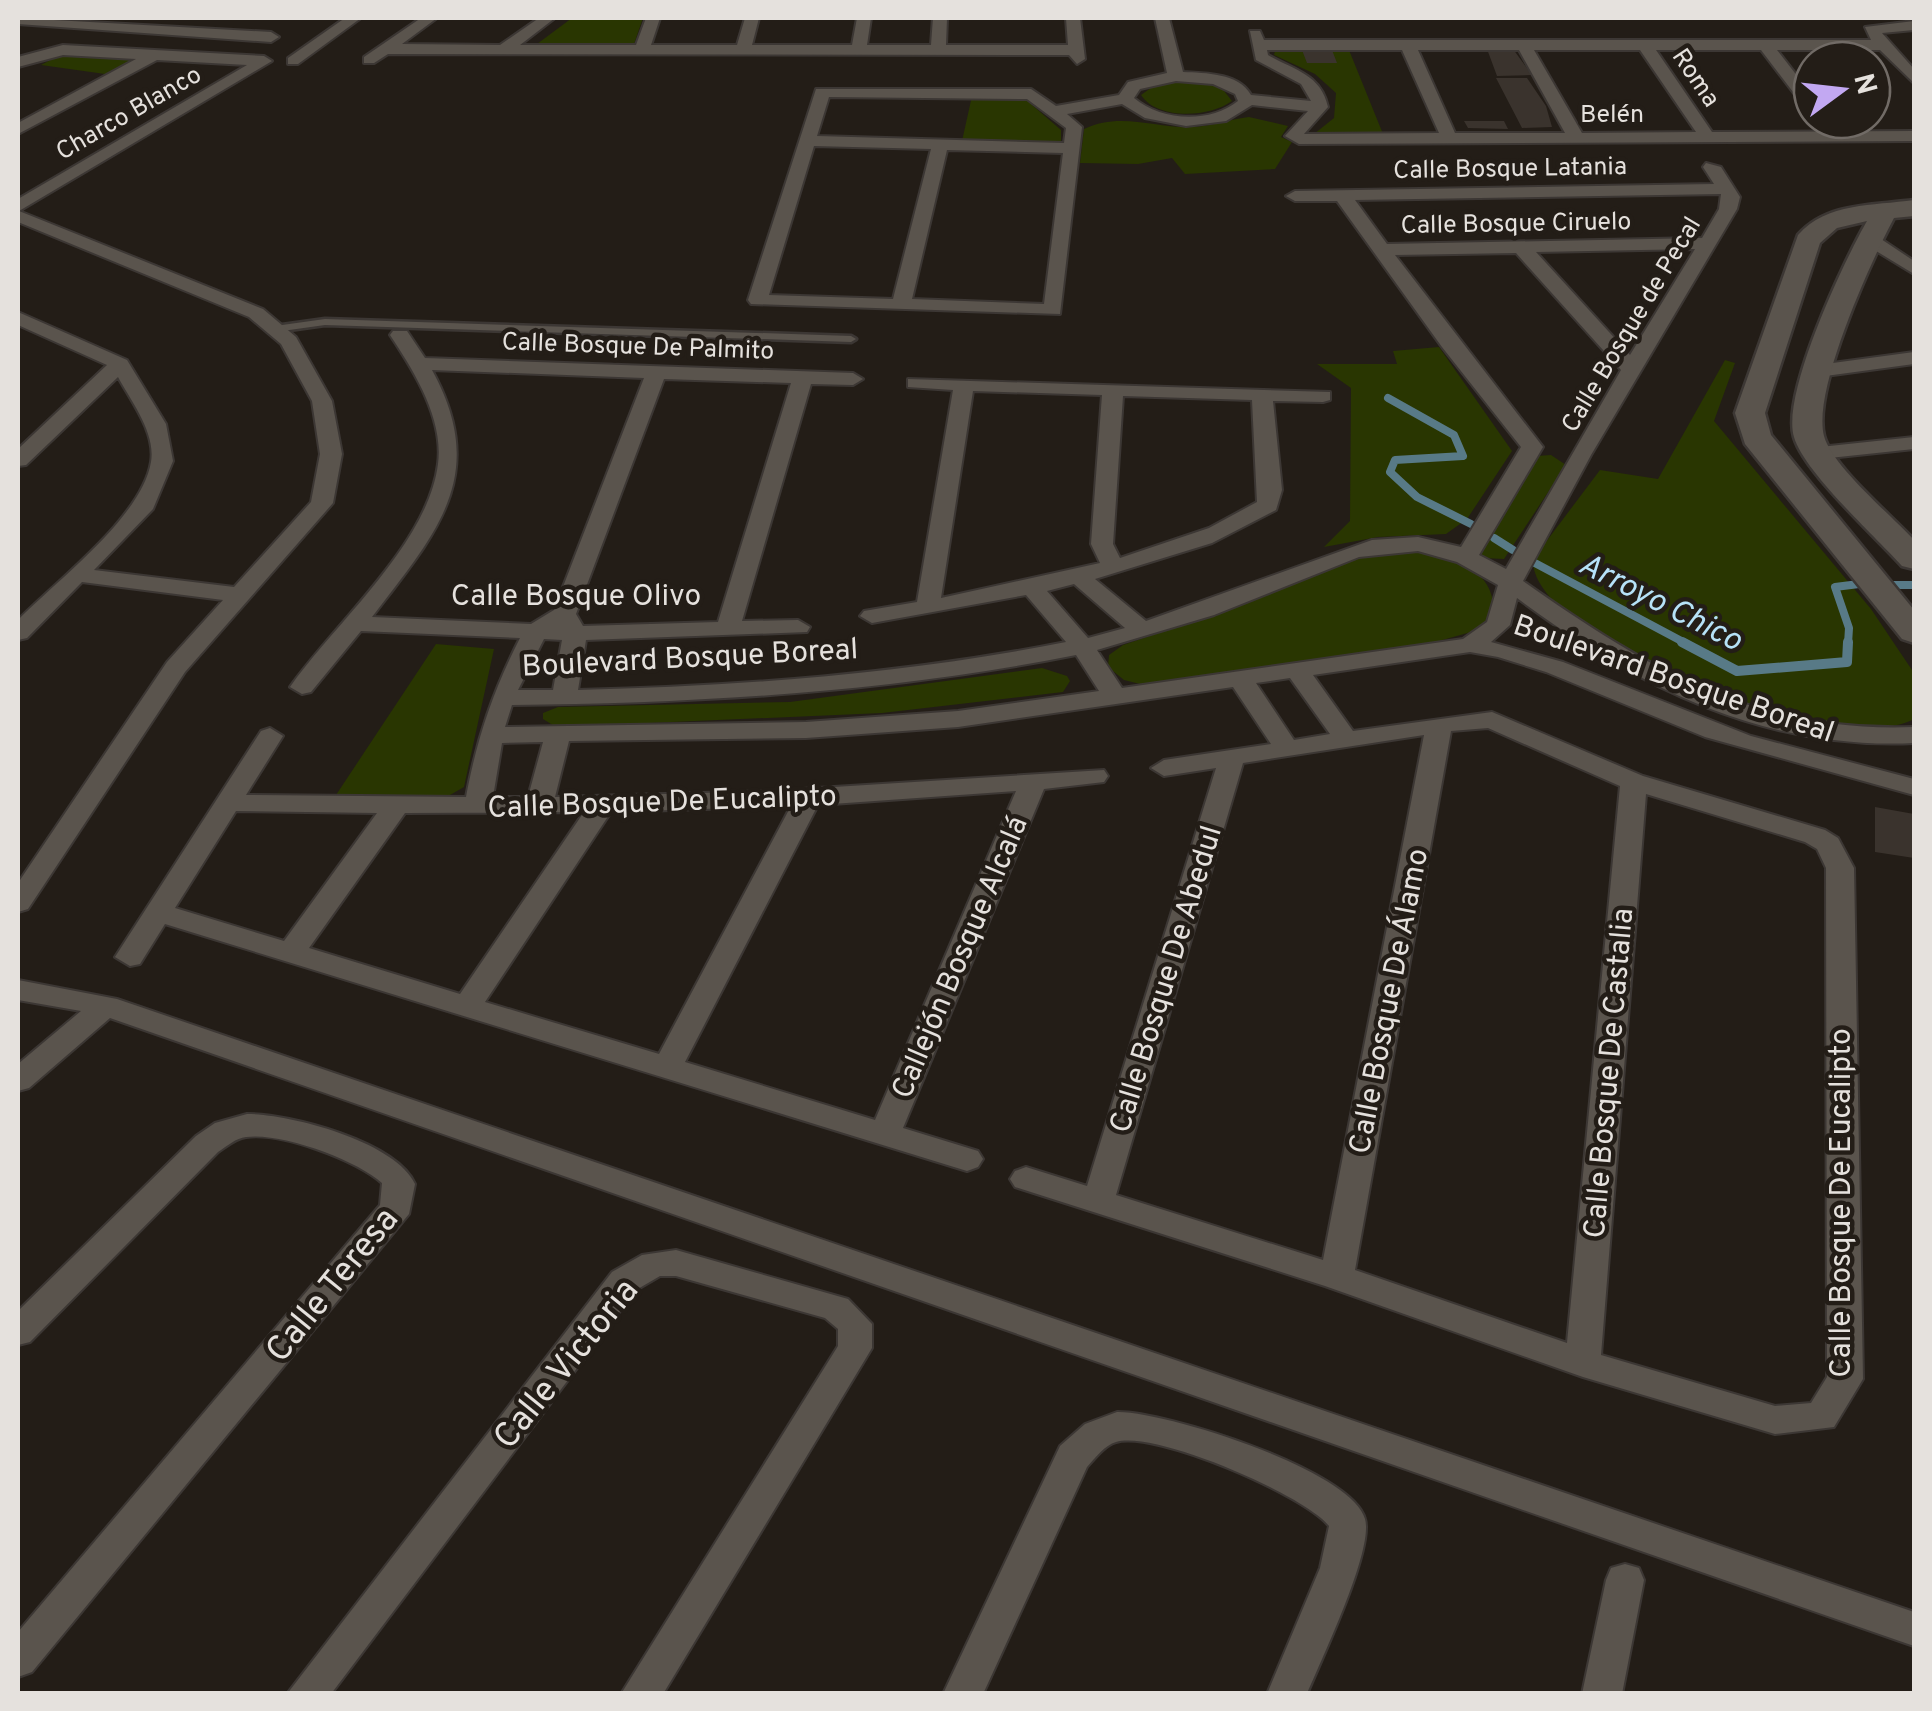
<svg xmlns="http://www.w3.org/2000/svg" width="1932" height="1711" font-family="Overpass,sans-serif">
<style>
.green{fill:#293601}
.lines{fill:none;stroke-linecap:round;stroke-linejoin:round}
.stream-far1{stroke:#587a87;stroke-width:8}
.stream{stroke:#587a87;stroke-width:10}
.building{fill:#3a332d}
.lane-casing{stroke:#3c3734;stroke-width:5}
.street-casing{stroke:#3c3734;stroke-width:4}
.secondary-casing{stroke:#3c3734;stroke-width:5}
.lane{fill:#5a544d;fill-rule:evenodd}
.street{fill:#5a544d;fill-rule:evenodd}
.secondary{fill:#5a544d;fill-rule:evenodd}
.labels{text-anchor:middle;stroke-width:9;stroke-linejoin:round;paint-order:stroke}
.far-street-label{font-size:25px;fill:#e5e1dd;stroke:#231d17}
.street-label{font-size:30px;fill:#e5e1dd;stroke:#231d17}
.water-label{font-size:32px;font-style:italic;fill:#b6e2f8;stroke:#231d17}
.near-street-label{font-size:35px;fill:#e5e1dd;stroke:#231d17}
</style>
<rect width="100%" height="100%" fill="#231d17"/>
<path class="green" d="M 572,18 L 643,18 L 634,44 L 537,44 Z
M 1283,50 L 1349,50 L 1383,134 L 1314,134 L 1334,118 L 1336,93 L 1315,74 L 1274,55 L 1275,51 Z
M 64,53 L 134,59 L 105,74 L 41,65 Z
M 1188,80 L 1221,87 L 1232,101 C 1209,118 1157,120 1141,95 L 1155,85 Z
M 972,96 L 1024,98 L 1061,130 L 1061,142 L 962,141 Z
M 1249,117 L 1288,126 L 1281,137 L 1292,142 L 1275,169 L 1185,174 L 1172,158 L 1138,164 L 1080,163 L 1084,129 C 1121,111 1156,129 1194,127 C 1213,126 1231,119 1249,117 Z
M 1439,347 L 1512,451 L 1467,519 L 1446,534 L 1378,537 L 1324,547 L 1350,521 L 1351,388 L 1317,364 L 1397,364 L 1393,351 Z
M 1725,360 L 1735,363 L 1714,421 L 1871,609 L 1914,673 L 1914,719 C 1841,761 1528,640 1533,559 L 1600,470 L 1658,479 Z
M 1551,455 L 1566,465 L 1504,559 L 1483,558 L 1477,551 L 1537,456 Z
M 1421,550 C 1459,562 1498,570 1493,618 L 1478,630 L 1439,641 L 1148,686 L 1124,680 L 1108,667 L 1109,655 L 1123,645 L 1246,604 L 1364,553 Z
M 436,644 L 494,649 L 464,787 L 450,795 L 336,795 Z
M 1042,668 L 1067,676 L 1070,681 L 1063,692 L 882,713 L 556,727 L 543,719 L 543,713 L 558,707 L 790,702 Z"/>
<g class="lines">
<path class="stream-far1" d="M 1388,398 L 1454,435 L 1463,456 L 1395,460 L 1390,472 L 1417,497 L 1471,524
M 1494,538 L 1513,550
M 1533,562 L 1687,644
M 1892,585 L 1914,585
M 1848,644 L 1849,628 L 1835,587 L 1859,584"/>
<path class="stream" d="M 1682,642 L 1737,671 L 1847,662 L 1848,642"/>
</g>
<path class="building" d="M 1487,49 L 1513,49 L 1532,75 L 1497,76 Z
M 1302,50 L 1332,50 L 1337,63 L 1307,63 Z
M 1496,78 L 1527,78 L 1546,106 L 1552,127 L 1522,128 Z
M 1621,110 L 1627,118 L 1590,118 L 1586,111 Z
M 1464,121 L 1504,121 L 1508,129 L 1468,128 Z
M 1875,807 L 1914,814 L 1914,858 L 1875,852 Z"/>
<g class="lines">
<defs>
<path id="lane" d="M 325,319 L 851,336 L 856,339 L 851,342 L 325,325 L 275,332 L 270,329 L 275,326 Z"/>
<path id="street" d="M 18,18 L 271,32 L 279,37 L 271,42 L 18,24 Z
M 345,18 L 361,18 L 298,64 L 288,64 L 288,58 Z
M 421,18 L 437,18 L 402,44 L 500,45 L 539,18 L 555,18 L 520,45 L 636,45 L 646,18 L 660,18 L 651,45 L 737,45 L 745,18 L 759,18 L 752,45 L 852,45 L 857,18 L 871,18 L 867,45 L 931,45 L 933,18 L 947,18 L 946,45 L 1068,45 L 1066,18 L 1080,18 L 1085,59 L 1077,64 L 1069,55 L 388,54 L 374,63 L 364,63 L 364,57 Z
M 1155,18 L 1169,18 L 1183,72 C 1205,73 1239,73 1251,95 L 1311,101 L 1301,84 L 1256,60 L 1250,31 L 1260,31 L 1264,40 L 1871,40 L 1865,27 L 1914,21 L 1914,30 L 1882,33 L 1914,69 L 1914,83 L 1880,50 L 1777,50 L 1812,95 L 1812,111 L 1806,109 L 1761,50 L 1656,50 L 1712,132 L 1914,131 L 1914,141 L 1299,144 L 1285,136 L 1308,111 L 1252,105 L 1226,121 L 1186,126 L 1145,118 L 1122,104 L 1067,114 L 1082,127 L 1060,314 L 751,304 L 748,300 L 816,89 L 1031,89 L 1056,106 L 1119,95 L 1128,82 L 1167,73 ZM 1267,50 L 1402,50 L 1439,133 L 1304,134 L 1328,107 C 1321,74 1294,70 1268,55 ZM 1418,50 L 1519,50 L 1565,133 L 1455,133 ZM 1534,50 L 1640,50 L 1696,132 L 1582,133 ZM 1176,81 L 1213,84 L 1235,94 L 1238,101 C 1209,124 1161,121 1134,98 L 1140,89 ZM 829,97 L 1027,99 L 1066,128 L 1064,143 L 817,136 ZM 814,146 L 931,149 L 893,299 L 769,295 ZM 947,150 L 1063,153 L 1044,304 L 912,299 Z
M 63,45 L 264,56 L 272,61 L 19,211 L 263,309 L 296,337 L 332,401 L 342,454 L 333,503 L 185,672 L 28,909 L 18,912 L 18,883 L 167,662 L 223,600 L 82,582 L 27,638 L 18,640 L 18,620 C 56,581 142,517 151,462 C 156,433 131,401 118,377 L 26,465 L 18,466 L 18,449 L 107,365 L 18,325 L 18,312 L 127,360 L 166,424 L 173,461 L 153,509 L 94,570 L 234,587 L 311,502 L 320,454 L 312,401 L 281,344 L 249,317 L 18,222 L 18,199 L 247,65 L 157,60 L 18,134 L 18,123 L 136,59 L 63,55 L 18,67 L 18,57 Z
M 1706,163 L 1721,167 L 1740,197 L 1737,209 L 1591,455 L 1523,581 C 1648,669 1755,733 1914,727 L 1914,743 C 1764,750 1635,686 1517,598 L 1510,625 L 1491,642 L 1563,662 L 1751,736 L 1914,779 L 1914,795 L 1705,737 L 1546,672 L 1498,657 L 1470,652 L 1313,675 L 1353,731 L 1492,712 L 1643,776 L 1825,830 L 1838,838 L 1854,868 L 1863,1379 L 1834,1427 L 1775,1434 L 1583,1377 L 1325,1286 L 1015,1187 L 1010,1179 L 1015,1171 L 1026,1167 L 1087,1186 L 1216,768 L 1164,776 L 1151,768 L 1164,760 L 1271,744 L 1233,687 L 958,727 L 806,738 L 569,741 L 555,797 L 770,791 L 1104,770 L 1108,776 L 1104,782 L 1044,789 L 903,1128 L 978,1151 L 983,1159 L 978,1167 L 967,1171 L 165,924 L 140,964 L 130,966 L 115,957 L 261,731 L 270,728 L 283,736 L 246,795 L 466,797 C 477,738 493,691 520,638 L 361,631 L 311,692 L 302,694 L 290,687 C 335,623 428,544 438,464 C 444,419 414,371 390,335 L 393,331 L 407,331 L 425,358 L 853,373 L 863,379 L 853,385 L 811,384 L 742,621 L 798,620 L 810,627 L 807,632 L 586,640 L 578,690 C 742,686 904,674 1066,642 L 1026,595 L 872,623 L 860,616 L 864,611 L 917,602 L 953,390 L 908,387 L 908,379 L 1330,392 L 1330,400 L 1323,402 L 1273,401 L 1282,490 L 1276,510 L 1212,543 L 1095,579 L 1146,621 L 1372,540 L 1418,537 L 1461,547 L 1521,447 L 1442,347 L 1337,201 L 1295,201 L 1286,196 L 1295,191 L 1714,184 L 1703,167 ZM 1721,194 L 1719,209 L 1702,238 L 1387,244 L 1355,200 ZM 1695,249 L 1630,355 L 1536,252 ZM 1516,253 L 1621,370 L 1506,569 L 1479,555 L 1543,447 L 1395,255 ZM 432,370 L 644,378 L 554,610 L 531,624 L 372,617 C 436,533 490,476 432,370 ZM 664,379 L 791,383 L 718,622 L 583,626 L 576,614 ZM 973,391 L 1102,395 L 1091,544 L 1100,563 L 941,598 ZM 1123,396 L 1252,400 L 1257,502 L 1209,528 L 1120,558 L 1113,544 ZM 1418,551 L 1457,562 L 1498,585 L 1487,622 L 1463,639 L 1122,688 L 1097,650 L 1214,615 L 1359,557 ZM 1074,584 L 1125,628 L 1088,638 L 1047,591 ZM 544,639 L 562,640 L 553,690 L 518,690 ZM 1076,655 L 1099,691 L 958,711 L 806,722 L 505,727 L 512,705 C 702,703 889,692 1076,655 ZM 1290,678 L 1330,734 L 1294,740 L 1256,683 ZM 1488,728 L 1620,786 L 1567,1343 L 1355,1270 L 1451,731 ZM 1424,735 L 1323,1260 L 1116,1195 L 1243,763 ZM 543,742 L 528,797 L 493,797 L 502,743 ZM 1016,791 L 875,1120 L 685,1062 L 818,805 ZM 1646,794 L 1805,842 L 1817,849 L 1826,868 L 1827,1377 L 1811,1403 L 1775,1406 L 1601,1355 ZM 791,806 L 659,1054 L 485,1002 L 611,812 ZM 236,811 L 377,813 L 284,941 L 175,908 ZM 584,812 L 460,994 L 309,948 L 405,813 Z
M 1863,235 L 1875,235 L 1914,261 L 1914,274 L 1863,243 Z
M 1914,352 L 1914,364 L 1818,377 L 1808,371 L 1818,365 Z
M 1914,437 L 1914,449 L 1820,459 L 1809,453 L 1820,447 Z
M 18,980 L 117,999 L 1914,1612 L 1914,1646 L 110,1018 L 29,1088 L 18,1091 L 18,1064 L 81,1011 L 18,1000 Z
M 247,1114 C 291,1114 396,1142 415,1184 L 409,1214 L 32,1672 L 18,1677 L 18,1632 L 380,1205 L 382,1183 C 357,1160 281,1132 246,1137 C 236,1138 227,1146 218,1152 L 30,1342 L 18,1345 L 18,1311 L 196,1136 L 215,1123 Z
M 676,1250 L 848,1299 L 872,1324 L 872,1348 L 663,1694 L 621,1694 L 838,1346 L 838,1329 L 825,1318 L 676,1276 L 660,1276 L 636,1290 L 331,1694 L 287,1694 L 612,1272 L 642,1255 Z
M 1117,1412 C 1164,1411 1352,1470 1365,1519 C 1374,1550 1321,1660 1307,1694 L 1267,1694 L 1320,1568 L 1329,1526 C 1304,1495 1155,1430 1116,1442 C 1105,1445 1095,1458 1087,1467 L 983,1694 L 943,1694 L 1060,1446 L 1085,1424 Z
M 1625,1564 L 1639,1568 L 1644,1580 L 1622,1694 L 1582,1694 L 1606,1580 L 1611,1568 Z"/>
<path id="secondary" d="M 1914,200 L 1914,216 L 1894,218 C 1871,261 1812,390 1824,436 C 1832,466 1892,516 1914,540 L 1914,569 L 1902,566 C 1876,537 1804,472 1794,437 C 1781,394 1844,261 1867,221 L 1837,228 L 1820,243 L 1765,413 L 1771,435 L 1914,610 L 1914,643 L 1902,639 L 1745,444 L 1735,413 L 1798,235 C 1827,202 1873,206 1914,200 Z"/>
</defs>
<use href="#lane" class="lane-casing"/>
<use href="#street" class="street-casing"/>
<use href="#secondary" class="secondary-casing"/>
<use href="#lane" class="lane"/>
<use href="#street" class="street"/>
<use href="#secondary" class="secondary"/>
</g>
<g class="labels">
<g class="far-street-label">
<text transform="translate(1697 77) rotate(56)" y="9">Roma</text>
<text transform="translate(128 112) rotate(-30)" y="9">Charco Blanco</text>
<text x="1612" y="122">Belén</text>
<text transform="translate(1510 167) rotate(-1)" y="9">Calle Bosque Latania</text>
<text transform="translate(1516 222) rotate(-1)" y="9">Calle Bosque Ciruelo</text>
<text transform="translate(1630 324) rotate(-59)" y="9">Calle Bosque de Pecal</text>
<text transform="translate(638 345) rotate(2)" y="9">Calle Bosque De Palmito</text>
</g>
<g class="street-label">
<text x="576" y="605">Calle Bosque Olivo</text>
<text transform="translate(690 657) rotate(-3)" y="10">Boulevard Bosque Boreal</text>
<text transform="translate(1674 678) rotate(19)" y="10">Boulevard Bosque Boreal</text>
<text transform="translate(662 801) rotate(-2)" y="10">Calle Bosque De Eucalipto</text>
<text transform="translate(959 957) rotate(-67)" y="10">Callejón Bosque Alcalá</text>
<text transform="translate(1165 979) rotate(-73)" y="10">Calle Bosque De Abedul</text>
<text transform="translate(1388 1001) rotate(-79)" y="10">Calle Bosque De Álamo</text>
<text transform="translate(1608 1073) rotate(-85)" y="10">Calle Bosque De Castalia</text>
<text transform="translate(1840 1203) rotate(-90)" y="10">Calle Bosque De Eucalipto</text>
</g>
<g class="water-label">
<text transform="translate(1661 601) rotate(27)" y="11">Arroyo Chico</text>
</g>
<g class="near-street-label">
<text transform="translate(331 1284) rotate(-51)" y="12">Calle Teresa</text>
<text transform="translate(565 1363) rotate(-51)" y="12">Calle Victoria</text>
</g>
</g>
<rect width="1932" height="1711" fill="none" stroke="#e5e1dd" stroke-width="40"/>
<g transform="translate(1842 90) rotate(75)"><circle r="48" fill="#231d17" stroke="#716b66" stroke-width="2.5"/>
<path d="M0-8L18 38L0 25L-18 38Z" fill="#c2a8f2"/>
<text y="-15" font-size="28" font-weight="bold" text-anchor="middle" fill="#e5e1dd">N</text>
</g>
</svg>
